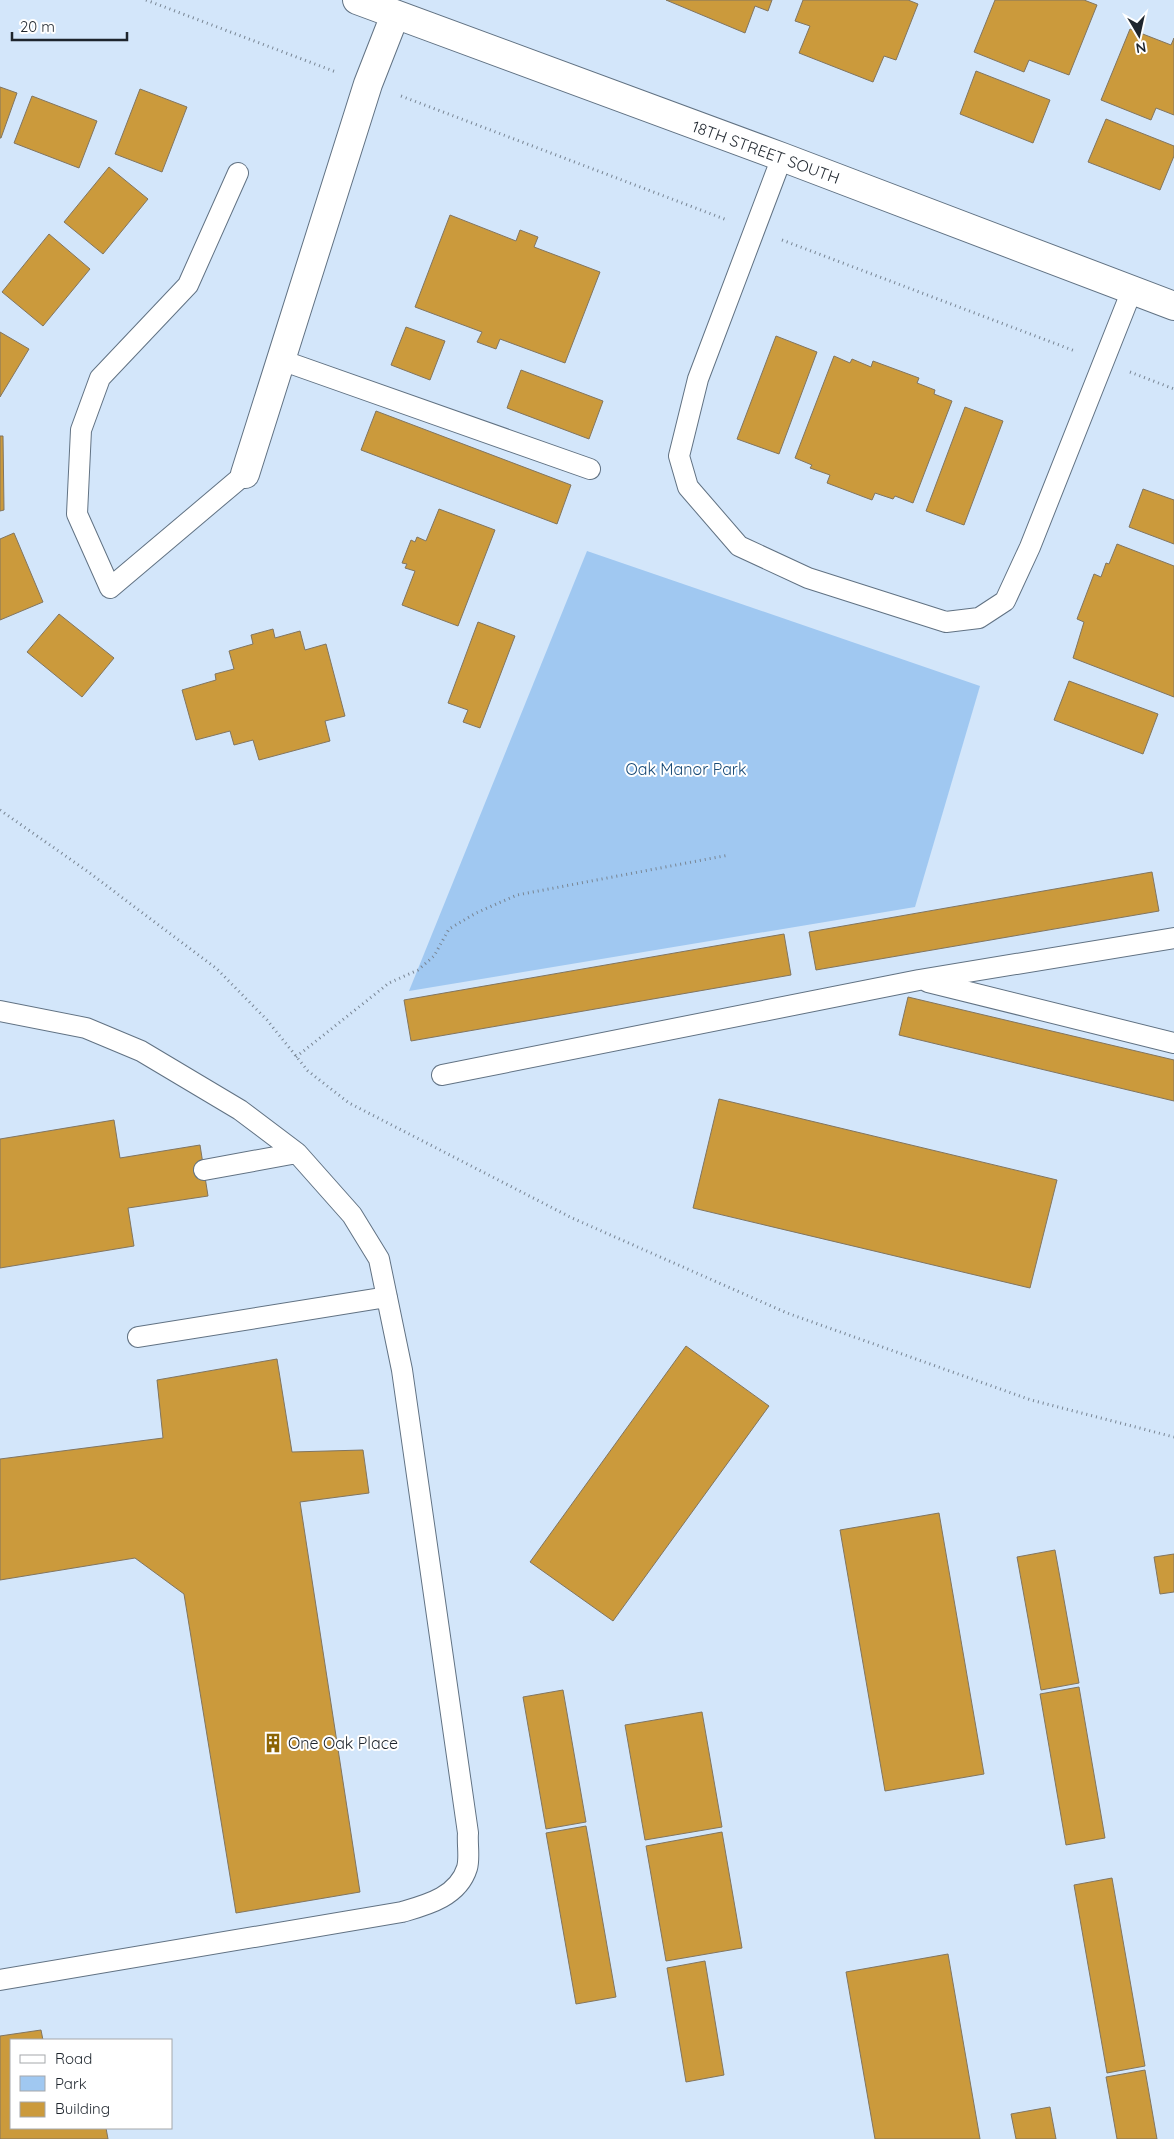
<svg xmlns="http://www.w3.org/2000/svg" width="1174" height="2139" font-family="Quicksand,sans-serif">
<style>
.green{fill:#a0c8f1}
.building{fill:#cb9a3c;stroke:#817560}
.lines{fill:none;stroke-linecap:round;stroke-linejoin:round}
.lane-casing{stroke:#617283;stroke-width:22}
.street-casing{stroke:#617283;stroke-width:30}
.secondary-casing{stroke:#617283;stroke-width:30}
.path{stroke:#788593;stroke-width:3;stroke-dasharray:1 4;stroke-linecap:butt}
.lane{stroke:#fff;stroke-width:20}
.street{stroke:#fff;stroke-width:28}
.secondary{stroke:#fff;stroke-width:28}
.labels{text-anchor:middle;stroke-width:4;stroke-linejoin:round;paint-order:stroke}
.street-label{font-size:16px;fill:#1e252d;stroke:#fff}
.park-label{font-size:16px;fill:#184a77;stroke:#fff}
.poi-label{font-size:16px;fill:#1e252d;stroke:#fff;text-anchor:start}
</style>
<rect width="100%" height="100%" fill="#d3e6fa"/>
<path class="green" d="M 587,551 L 980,686 L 915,907 L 409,991 Z"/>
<path class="building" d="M 666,0 L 772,0 L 768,11 L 755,6 L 745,33 Z
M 803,0 L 908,0 L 918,4 L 896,60 L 884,56 L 873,82 L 799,53 L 810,26 L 795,21 Z
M 995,0 L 1084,0 L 1097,5 L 1069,75 L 1029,60 L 1024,72 L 974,52 Z
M 1130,29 L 1171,45 L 1174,38 L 1174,115 L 1156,108 L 1151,120 L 1101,100 Z
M 976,71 L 1050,100 L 1033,143 L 960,114 Z
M 0,87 L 17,93 L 1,138 L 0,138 Z
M 140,89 L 187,107 L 162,172 L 115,154 Z
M 32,96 L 97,121 L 79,168 L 14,143 Z
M 1106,119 L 1174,146 L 1174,156 L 1160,190 L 1088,162 Z
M 109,167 L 148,199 L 103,254 L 64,222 Z
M 450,215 L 516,241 L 520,230 L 538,237 L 534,247 L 600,272 L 565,363 L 500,339 L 496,349 L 477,342 L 482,332 L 415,307 Z
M 49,234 L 90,269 L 43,326 L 2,292 Z
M 406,327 L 445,341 L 430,380 L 391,365 Z
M 0,332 L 29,349 L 0,397 Z
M 776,336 L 817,352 L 779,454 L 737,439 Z
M 834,356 L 850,363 L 852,359 L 871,367 L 873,361 L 919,378 L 917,383 L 935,390 L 934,394 L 952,401 L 913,503 L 895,496 L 893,499 L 875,493 L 872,500 L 827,483 L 830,475 L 810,468 L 812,465 L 795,458 Z
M 521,370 L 603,401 L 589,439 L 507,408 Z
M 965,407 L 1003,421 L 964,525 L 926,511 Z
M 376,411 L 571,485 L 557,524 L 361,450 Z
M 0,436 L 3,436 L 4,510 L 0,511 Z
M 1143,489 L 1174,500 L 1174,544 L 1129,527 Z
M 439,509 L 495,530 L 458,626 L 402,605 L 415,571 L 405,568 L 407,564 L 402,563 L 411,540 L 415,542 L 417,537 L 426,541 Z
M 14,533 L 43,602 L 0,620 L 0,539 Z
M 1117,544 L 1174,566 L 1174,697 L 1073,658 L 1084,622 L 1077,619 L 1094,574 L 1101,577 L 1106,563 L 1109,564 Z
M 59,614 L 114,658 L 82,697 L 27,652 Z
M 478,622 L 515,636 L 480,728 L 463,722 L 468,710 L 448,703 Z
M 273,629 L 275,638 L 300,631 L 305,650 L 326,644 L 345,716 L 325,721 L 330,741 L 259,760 L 253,740 L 234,745 L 230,731 L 196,740 L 182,690 L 216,680 L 215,674 L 234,669 L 229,651 L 253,644 L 251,635 Z
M 1069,681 L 1158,714 L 1143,754 L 1054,720 Z
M 1152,872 L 1159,911 L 816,970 L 809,932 Z
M 784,934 L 791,975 L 411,1041 L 404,1000 Z
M 908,997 L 1174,1060 L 1174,1101 L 899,1035 Z
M 719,1099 L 1057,1180 L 1030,1288 L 693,1208 Z
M 114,1120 L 120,1158 L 200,1145 L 208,1196 L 128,1208 L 134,1246 L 0,1268 L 0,1139 Z
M 686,1346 L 769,1406 L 613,1621 L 530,1562 Z
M 277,1359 L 292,1452 L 363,1450 L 369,1493 L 300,1502 L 360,1892 L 236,1913 L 184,1594 L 135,1558 L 0,1580 L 0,1459 L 163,1438 L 157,1380 Z
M 939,1513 L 984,1774 L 885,1791 L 840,1530 Z
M 1055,1550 L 1079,1683 L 1041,1690 L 1017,1557 Z
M 1174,1554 L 1174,1592 L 1160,1594 L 1154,1557 Z
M 1079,1687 L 1105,1838 L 1066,1845 L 1040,1694 Z
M 563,1690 L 586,1822 L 546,1829 L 523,1697 Z
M 702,1712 L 722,1827 L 645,1840 L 625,1725 Z
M 586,1826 L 616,1997 L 576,2004 L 546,1833 Z
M 722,1832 L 742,1948 L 666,1961 L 646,1846 Z
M 1112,1878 L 1145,2066 L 1107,2073 L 1074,1885 Z
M 948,1954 L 980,2139 L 875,2139 L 846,1972 Z
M 705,1961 L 724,2075 L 686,2082 L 667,1968 Z
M 41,2030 L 43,2040 L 11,2040 L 11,2128 L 106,2128 L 108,2139 L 0,2139 L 0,2036 Z
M 1145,2070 L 1157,2139 L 1117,2139 L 1106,2077 Z
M 1050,2107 L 1056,2139 L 1016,2139 L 1011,2114 Z"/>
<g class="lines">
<defs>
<path id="lane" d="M 782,157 L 698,379 L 679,456 L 688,487 L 739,546 L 808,578 L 946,622 L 979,618 L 1005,601 L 1030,547 L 1132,290
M 238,173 L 188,285 L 100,378 L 81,430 L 77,514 L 110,588 L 245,474
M 281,360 L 590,469
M 928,982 L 1174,1043
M 0,1011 L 86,1028 L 141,1051 L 240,1110 L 297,1153 L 352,1215 L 379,1259 L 402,1370 L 468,1833 C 467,1844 470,1858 467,1868 C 458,1897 426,1905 402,1912 L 0,1980
M 442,1075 L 919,980 L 1174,938
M 204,1170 L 297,1153
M 138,1337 L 387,1297"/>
<path id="street" d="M 245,474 L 368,84 L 395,15"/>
<path id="secondary" d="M 357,0 L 782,157 L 1174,306"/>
</defs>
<use href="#lane" class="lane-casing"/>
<use href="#street" class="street-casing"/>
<use href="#secondary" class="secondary-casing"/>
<path class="path" d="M 146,0 L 336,72
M 401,96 L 727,220
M 782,240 L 1075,351
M 1130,372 L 1174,389
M 0,810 L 87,871 L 217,969 L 267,1020 L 308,1071 L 349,1103 L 572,1218 L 787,1313 L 1031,1400 L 1174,1437
M 296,1057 L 389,983 L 418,970 L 434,956 L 449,929 L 476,913 L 517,895 L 729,855"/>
<use href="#lane" class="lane"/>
<use href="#street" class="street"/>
<use href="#secondary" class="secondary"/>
</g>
<defs>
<symbol id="building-bare" viewBox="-9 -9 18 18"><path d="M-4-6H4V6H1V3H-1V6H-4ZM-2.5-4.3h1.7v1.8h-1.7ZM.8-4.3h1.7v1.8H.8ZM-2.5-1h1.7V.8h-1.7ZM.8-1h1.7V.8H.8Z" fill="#8c6405" stroke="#fff" stroke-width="2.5" paint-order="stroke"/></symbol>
</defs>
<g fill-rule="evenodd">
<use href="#building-bare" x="259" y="1729" width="28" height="28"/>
</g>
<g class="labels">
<g class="street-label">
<text transform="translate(766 152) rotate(20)" y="6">18TH STREET SOUTH</text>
</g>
<g class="park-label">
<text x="686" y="775">Oak Manor Park</text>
</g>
<g class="poi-label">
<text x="288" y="1749">One Oak Place</text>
</g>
</g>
<rect x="10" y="2039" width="162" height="90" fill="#ffffff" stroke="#a5a8ab"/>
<rect x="20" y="2055" width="25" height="8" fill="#ffffff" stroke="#a5a8ab"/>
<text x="55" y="2064" font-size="15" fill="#1e252d">Road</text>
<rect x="20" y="2076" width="25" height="15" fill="#a0c8f1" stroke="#a5a8ab"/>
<text x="55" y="2089" font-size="15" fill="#1e252d">Park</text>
<rect x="20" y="2102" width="25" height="15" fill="#cb9a3c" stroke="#a5a8ab"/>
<text x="55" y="2114" font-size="15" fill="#1e252d">Building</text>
<g transform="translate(1139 35) rotate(171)" stroke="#ffffff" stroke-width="4" paint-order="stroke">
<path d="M0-4L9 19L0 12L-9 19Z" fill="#1e252d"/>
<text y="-8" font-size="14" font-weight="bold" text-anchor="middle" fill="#1e252d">N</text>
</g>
<path d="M12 32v8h115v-8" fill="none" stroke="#1e252d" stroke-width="2.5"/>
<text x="20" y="32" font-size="15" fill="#1e252d" stroke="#ffffff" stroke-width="4" paint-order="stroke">20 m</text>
</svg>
